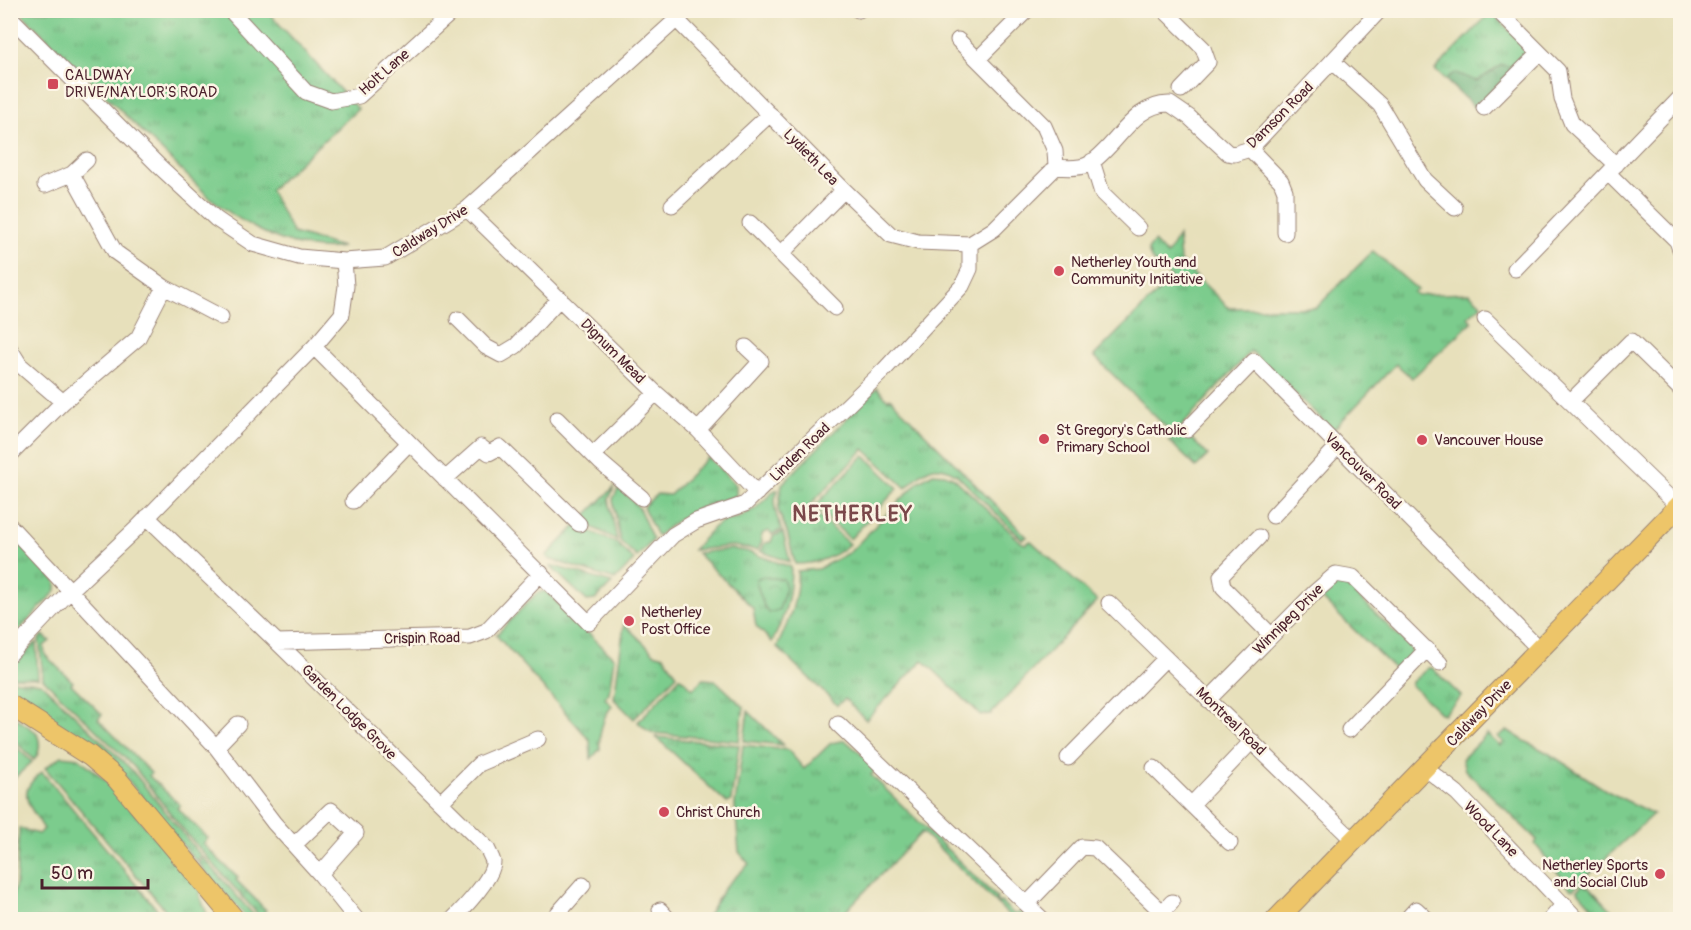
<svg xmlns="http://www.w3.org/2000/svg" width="1691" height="930" font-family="Pangolin,sans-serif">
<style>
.grass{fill:url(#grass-tufts);stroke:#63765c;stroke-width:1.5}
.forest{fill:url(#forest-crowns);stroke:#586852;stroke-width:1.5}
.park{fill:url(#park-crowns);stroke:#63765c;stroke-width:1.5}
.pitch{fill:#7ccc8d;stroke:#63765c;stroke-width:1.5}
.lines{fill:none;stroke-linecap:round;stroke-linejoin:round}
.minor-casing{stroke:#988073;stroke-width:17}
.major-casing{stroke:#988073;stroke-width:22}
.minor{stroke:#fff;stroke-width:15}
.major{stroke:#edc569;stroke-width:20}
.poi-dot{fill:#d1495b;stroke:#fcf5e5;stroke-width:2}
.labels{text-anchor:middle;stroke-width:5;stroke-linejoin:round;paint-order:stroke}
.street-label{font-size:15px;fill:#4a1f2b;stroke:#fcf5e5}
.poi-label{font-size:15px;fill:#4a1f2b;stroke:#fcf5e5;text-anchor:start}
.district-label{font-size:21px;font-weight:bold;letter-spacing:1.5px;fill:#7a484a;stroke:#fcf5e5}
</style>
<defs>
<pattern id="grass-tufts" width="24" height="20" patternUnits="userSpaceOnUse" patternTransform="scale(1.5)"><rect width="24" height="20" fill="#7ccc8d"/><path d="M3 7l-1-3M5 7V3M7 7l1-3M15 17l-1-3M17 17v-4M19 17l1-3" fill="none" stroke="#68a573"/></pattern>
<pattern id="forest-crowns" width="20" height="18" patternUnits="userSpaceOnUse" patternTransform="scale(1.5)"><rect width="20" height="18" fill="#65b078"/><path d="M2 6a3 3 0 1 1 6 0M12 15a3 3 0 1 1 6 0" fill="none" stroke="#558f63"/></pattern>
<pattern id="park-crowns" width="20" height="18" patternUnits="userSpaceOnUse" patternTransform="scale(1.5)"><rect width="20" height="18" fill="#7ccc8d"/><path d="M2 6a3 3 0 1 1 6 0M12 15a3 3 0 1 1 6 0" fill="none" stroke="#68a573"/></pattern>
</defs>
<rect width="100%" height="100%" fill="#fcf5e5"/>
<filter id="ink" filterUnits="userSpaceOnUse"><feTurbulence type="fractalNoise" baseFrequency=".0167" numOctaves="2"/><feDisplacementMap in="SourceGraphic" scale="12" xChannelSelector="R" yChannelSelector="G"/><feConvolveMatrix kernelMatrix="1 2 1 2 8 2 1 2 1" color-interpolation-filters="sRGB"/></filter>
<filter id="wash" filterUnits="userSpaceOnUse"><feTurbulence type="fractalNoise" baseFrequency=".008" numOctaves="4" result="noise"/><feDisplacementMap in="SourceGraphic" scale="24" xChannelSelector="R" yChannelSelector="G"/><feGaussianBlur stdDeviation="1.35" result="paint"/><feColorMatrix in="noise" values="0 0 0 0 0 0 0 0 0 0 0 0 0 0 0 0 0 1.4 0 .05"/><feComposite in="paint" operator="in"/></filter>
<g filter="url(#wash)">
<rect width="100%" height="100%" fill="#e7e0bb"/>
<path class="grass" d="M 19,11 L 267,11 L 358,109 L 270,190 L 293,233 L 342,247 C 330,250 321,248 309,247 C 271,241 239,221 209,197 Z
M 1491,12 L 1524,45 L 1526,51 L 1523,60 L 1474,107 L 1435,70 Z
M 1178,236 L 1180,261 L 1229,308 L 1316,308 L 1373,251 L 1418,290 L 1413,292 L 1417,295 L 1469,293 L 1482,305 L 1468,317 L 1472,322 L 1412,378 L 1396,364 L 1333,430 L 1251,351 L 1180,428 L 1208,455 L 1196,467 L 1169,441 L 1174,435 L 1094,356 L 1170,280 L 1171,277 L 1151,259 L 1148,250 L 1154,242 L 1167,255 Z
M 877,388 L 888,400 L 890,398 L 1027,537 L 1022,539 L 958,476 C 935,459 923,471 906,488 L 864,449 L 809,506 L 849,544 C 834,558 815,564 795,564 L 787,532 L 778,510 L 782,484 Z
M 708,457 L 736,485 L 736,496 C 700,507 687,511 657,536 L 643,507 L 657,494 L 670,495 Z
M 933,473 L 945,474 L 954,478 L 1021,542 L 1025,544 L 1031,541 L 1097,601 L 991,714 L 981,715 L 923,660 L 866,720 L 845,699 L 837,705 L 777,647 C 788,623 799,598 797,571 L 818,569 L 850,552 L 918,482 Z
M 615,486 L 609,499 L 617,540 L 580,521 Z
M 619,487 L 639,508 L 653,540 L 637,557 L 620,541 L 613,499 Z
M 775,490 L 778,490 C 771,505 776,515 782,530 L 772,534 L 769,531 L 763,533 L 761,537 L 762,542 L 758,550 L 733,546 L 693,550 L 714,527 L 725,520 L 738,518 L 755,509 Z
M 577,525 L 618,544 L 634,560 L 615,580 L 549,559 L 546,556 Z
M 10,532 L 56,582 L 56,591 L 21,628 L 18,631 L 10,630 Z
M 783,532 L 790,562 L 760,551 L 765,543 L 771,542 L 773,536 Z
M 731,549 L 746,551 L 791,567 C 791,595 785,617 772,642 L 756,626 L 753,608 L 697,553 Z
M 552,566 L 554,566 L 612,583 L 595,600 L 587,601 L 551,567 Z
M 1343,584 L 1347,586 L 1411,648 L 1412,654 L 1397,668 L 1395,669 L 1322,599 L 1322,596 L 1334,586 Z
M 545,591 L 614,658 L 609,693 L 605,698 L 612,706 C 604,715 598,735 600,749 L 591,759 L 590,740 L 496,635 L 537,593 Z
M 624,624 L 654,653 L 664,656 L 677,675 L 634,719 L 614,699 Z
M 43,635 L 50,641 L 44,646 L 45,655 L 73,682 L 71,684 L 102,714 L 98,719 L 151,773 L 149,776 L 180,805 L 177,808 L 208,838 L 203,844 L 238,878 L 236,880 L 266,910 L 263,914 L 268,919 L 262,919 L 184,831 L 134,767 L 43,679 L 39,639 Z
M 36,642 L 38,678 L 11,677 L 11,668 Z
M 1428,668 L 1432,668 L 1461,696 L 1444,714 L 1440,713 L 1411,685 L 1412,682 Z
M 680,677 L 693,689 L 703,679 L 715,680 L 744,707 L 739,741 L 653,733 L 647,730 L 638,722 Z
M 10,680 L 41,683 L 130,768 L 201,856 L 196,861 L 111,760 L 11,697 Z
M 748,711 L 783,745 L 744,741 Z
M 10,714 L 36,732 C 41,742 41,751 34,760 L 11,737 Z
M 1507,730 L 1523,740 L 1548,753 L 1607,791 L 1653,814 L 1573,889 L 1570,888 L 1535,844 L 1537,840 L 1465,770 L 1462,759 L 1487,734 L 1500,746 L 1503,742 L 1498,737 Z
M 656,737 L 739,745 L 731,801 L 727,803 Z
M 841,741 L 846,741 L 877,768 L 871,775 L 997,898 L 996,900 L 999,903 L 1001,902 L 1015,915 L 1017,913 L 1023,913 L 1029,919 L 1013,919 L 922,832 L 838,919 L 705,920 L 725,887 L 749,864 L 739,852 L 735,805 L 743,745 L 788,750 L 804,769 L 831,743 Z
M 11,742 L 32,762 L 11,781 Z
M 62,756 L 79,758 L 111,785 L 201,892 L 199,894 L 209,919 L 173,919 L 45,768 Z
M 42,772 L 165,919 L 11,919 L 11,901 L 16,884 L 19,828 L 38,834 L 44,829 C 30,805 14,793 42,772 Z
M 203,857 L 257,919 L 248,919 L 198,863 Z
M 1584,883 L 1587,887 L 1589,886 L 1620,919 L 1603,919 L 1577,890 Z"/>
<path class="forest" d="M 1502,65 L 1508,66 L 1513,70 L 1474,107 L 1446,80 C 1456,67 1464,78 1476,81 C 1485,77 1492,70 1502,65 Z"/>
<path class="park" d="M 761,577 L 783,579 L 786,587 L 779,610 L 769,613 L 764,606 L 756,582 L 756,579 Z"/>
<path class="pitch" d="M 864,455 L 898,488 L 850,539 L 815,506 Z"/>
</g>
<g filter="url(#ink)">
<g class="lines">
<defs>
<path id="minor" d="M 230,10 L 306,92 L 331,101 L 359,96 L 454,10
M 858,10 L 859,10
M 1164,10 L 1203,48 L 1208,62 L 1181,90
M 1502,15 L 1558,71 L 1562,99 L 1572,124 L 1616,165
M 10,17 L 160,167 L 216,219 L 253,244 L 299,257 L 344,261 L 385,258 L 467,209 L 687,10
M 676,19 L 844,190 L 891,235 L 918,242 L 970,244
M 958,40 L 1044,126 L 1055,151 L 1056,167
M 978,59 L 1027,10
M 1332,61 L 1380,105 L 1425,180 L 1455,208
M 1484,108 L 1539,53
M 1250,149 L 1281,181 L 1285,191 L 1285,233
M 1092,161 L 1102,193 L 1138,228
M 1608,173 L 1677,241 L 1680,249
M 72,174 L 115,252 L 164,287 L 221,317
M 45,185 L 72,174 L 87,160
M 672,205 L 770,114
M 467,209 L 656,393 L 698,430 L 757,493
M 750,223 L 835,308
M 970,244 L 994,229 L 1056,167 C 1066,168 1080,169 1089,164 C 1117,147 1133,103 1170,104 L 1189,117 L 1228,153 L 1234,154 L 1250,149 L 1380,10
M 781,254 L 844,190
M 1515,269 L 1680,98
M 458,319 L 486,347 L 501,355 L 516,346 L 560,298
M 1485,319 L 1679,507
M 314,347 L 589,623 L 673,535 L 696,521 L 745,504 L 884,370 L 962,286 L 970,269 L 970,244
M 10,349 L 20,365 L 63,402
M 1571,401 L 1631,341 L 1680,389
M 557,419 L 600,462 L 642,498
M 698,430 L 761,361 L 746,347
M 1187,430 L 1254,361 L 1539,649
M 10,455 L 63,402 L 138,338 L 164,287
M 593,455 L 656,393
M 445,479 L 481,447 L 489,453 L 500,447 L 579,524
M 353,501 L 409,443
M 1273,516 L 1338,446
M 147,517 L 277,642 L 487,848 C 489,853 492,857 493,862 C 494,877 463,909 452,920
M 10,526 L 216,747 L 274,823 L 320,874 L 357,920
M 1259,537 L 1221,576 L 1223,587 L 1271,635
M 1109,603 L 1353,840
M 277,642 L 470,637 L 486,631 L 541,573
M 10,654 L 70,591 L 138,527 L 314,347 L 342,314 L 346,286 L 344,261
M 1208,700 L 1314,593 L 1336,574 L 1353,577 L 1440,663
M 838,724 L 1043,920
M 1349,730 L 1427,649
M 216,747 L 238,724
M 1068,758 L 1166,658
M 1154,768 L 1230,843
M 1425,768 L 1457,793 L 1578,920
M 441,802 L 479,764 L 538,739
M 1192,804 L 1252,741
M 294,845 L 331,810 L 356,833 L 320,874
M 1027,904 L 1082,847 L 1095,848 L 1162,912
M 660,910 L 669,920
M 552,920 L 583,885
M 1155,920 L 1172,902
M 1406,920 L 1416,909 L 1428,920
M 1550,920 L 1564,904"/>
<path id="major" d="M 10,705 L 90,756 L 117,779 L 235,920
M 1276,920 L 1680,505"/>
</defs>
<use href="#minor" class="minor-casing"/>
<use href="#major" class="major-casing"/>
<use href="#minor" class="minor"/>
<use href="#major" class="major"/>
</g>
</g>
<g class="poi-dot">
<rect x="47" y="78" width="12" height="12" rx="3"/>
<circle cx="1059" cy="271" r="6"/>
<circle cx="1044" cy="439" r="6"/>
<circle cx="1422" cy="440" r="6"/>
<circle cx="629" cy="621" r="6"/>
<circle cx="664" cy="812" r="6"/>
<circle cx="1660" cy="874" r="6"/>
</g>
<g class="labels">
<g class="street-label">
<text transform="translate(384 72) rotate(-41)" y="5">Holt Lane</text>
<text transform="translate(1280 115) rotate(-45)" y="5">Damson Road</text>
<text transform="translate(811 157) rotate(46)" y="5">Lydieth Lea</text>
<text transform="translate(430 231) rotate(-32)" y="5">Caldway Drive</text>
<text transform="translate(613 351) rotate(45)" y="5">Dignum Mead</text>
<text transform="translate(800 452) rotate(-44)" y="5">Linden Road</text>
<text transform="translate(1363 471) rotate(45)" y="5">Vancouver Road</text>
<text transform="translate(1288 619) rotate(-45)" y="5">Winnipeg Drive</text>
<text transform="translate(422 638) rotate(-1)" y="5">Crispin Road</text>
<text transform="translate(349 712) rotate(45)" y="5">Garden Lodge Grove</text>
<text transform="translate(1479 713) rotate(-46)" y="5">Caldway Drive</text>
<text transform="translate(1231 721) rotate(44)" y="5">Montreal Road</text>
<text transform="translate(1491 829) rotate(46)" y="5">Wood Lane</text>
</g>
<g class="poi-label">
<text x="65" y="80">CALDWAY<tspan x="65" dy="17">DRIVE/NAYLOR'S ROAD</tspan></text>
<text x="1071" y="267">Netherley Youth and<tspan x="1071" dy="17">Community Initiative</tspan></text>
<text x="1056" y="435">St Gregory's Catholic<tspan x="1056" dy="17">Primary School</tspan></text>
<text x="1434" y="445">Vancouver House</text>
<text x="641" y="617">Netherley<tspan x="641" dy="17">Post Office</tspan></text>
<text x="676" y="817">Christ Church</text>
<text x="1648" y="870" text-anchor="end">Netherley Sports<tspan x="1648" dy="17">and Social Club</tspan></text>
</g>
<g class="district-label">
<text x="853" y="521">NETHERLEY</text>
</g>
</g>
<rect width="1691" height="930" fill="none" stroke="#fcf5e5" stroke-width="36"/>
<path d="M42 879v9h106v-9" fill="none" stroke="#4a1f2b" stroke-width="3"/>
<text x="51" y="879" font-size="18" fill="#4a1f2b" stroke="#fcf5e5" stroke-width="4.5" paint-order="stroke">50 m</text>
</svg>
